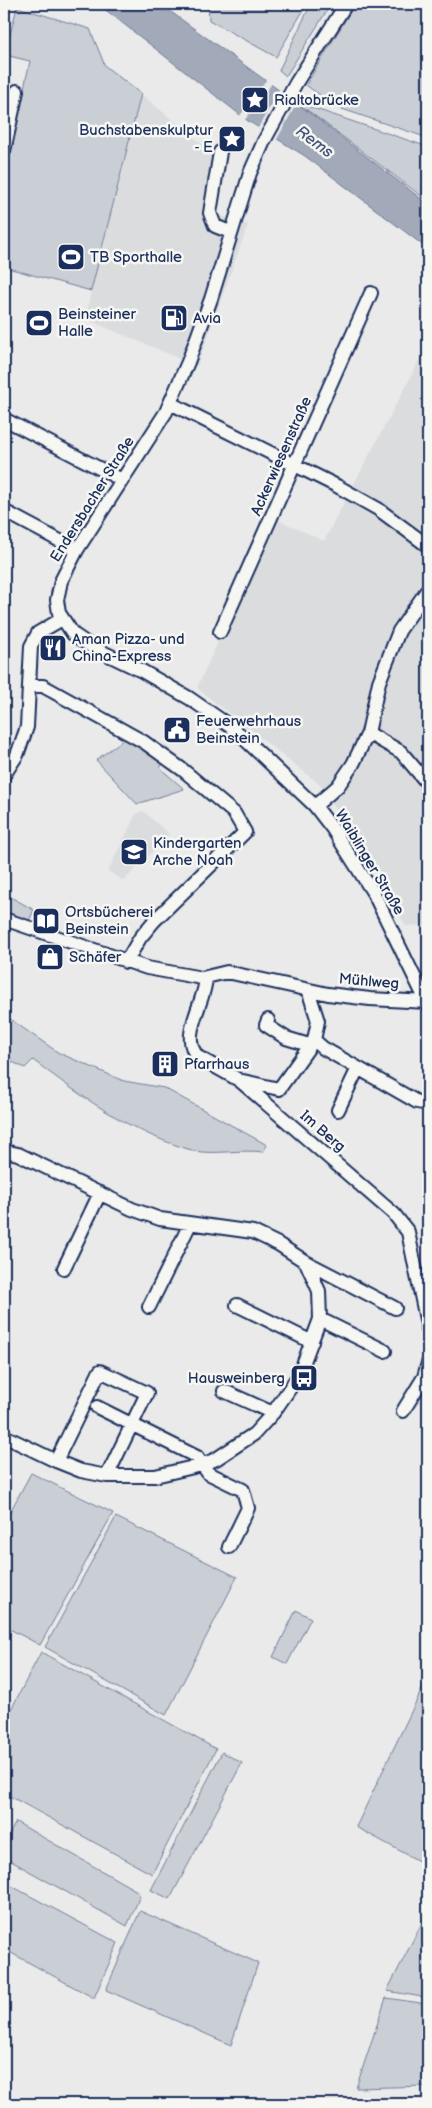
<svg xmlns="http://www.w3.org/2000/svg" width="432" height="2108" font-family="'Balsamiq Sans',sans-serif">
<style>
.built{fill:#dadcde}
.green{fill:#caced5;stroke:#727e9a}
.water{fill:#a2aaba;stroke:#6c7995}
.pier{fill:#e9eae9}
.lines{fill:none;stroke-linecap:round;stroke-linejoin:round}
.minor-casing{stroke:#1b2f5e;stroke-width:16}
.minor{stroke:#f6f6f2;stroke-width:12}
.labels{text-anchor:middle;stroke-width:5;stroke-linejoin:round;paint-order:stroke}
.poi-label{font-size:15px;fill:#1b2f5e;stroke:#f6f6f2;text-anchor:start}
.street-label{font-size:15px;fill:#1b2f5e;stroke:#f6f6f2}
.water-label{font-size:16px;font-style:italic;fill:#44547a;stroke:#f6f6f2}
</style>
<rect width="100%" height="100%" fill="#e9eae9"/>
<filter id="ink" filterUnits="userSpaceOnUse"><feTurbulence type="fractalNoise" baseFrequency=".02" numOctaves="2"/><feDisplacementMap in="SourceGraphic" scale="10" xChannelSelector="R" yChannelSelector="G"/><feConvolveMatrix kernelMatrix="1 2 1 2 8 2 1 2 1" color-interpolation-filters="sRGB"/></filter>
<g filter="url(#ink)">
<path class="built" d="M 141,94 L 215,155 L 207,211 L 248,225 L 197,366 L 86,319 L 91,291 Z
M 428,344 L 428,925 L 406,926 L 322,786 L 197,688 L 274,518 L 324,541 Z
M 143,811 L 169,834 L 124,881 L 108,871 L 136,814 Z"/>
<path class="green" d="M 208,4 L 307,4 L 276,57 L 209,20 Z
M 311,4 L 331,4 L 286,76 L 279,70 Z
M 355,4 L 428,5 L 428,138 L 336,107 L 306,85 Z
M 17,7 L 90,29 L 105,66 L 141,94 L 91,291 L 4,267 L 4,179 L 30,61 L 5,55 Z
M 298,103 L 428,147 L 428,201 Z
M 127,737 L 164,762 L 160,768 L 184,789 L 137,804 L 96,760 Z
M 7,895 L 34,910 L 28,923 L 4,914 L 4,902 Z
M 4,1015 L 59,1053 L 124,1081 L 164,1088 L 267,1145 L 263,1152 C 242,1149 213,1155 195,1151 C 134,1135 82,1097 33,1060 L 25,1068 L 4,1058 Z
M 31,1473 L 113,1513 L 40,1645 L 4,1626 L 4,1523 Z
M 116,1517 L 237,1577 L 166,1715 L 45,1647 Z
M 296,1610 L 311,1618 L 287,1664 L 273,1657 Z
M 41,1652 L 216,1749 L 152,1874 L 4,1793 L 4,1723 Z
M 424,1685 L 428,1688 L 428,1866 L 356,1827 Z
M 222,1752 L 242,1763 L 170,1899 L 151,1890 Z
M 16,1822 L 137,1891 L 140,1896 L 127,1926 L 4,1857 L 4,1844 Z
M 4,1882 L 118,1943 L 94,1998 L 4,1949 Z
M 140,1911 L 258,1963 L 231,2045 L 106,1990 Z
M 428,1911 L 428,1998 L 387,1991 Z
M 386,1998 L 428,2004 L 428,2086 L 356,2088 Z"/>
<path class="water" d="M 98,4 L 160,4 L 298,104 L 428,204 L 428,249 L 305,156 L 248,121 Z"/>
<path class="pier" d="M 267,79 L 272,83 L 266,92 L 267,96 L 263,95 L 253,109 L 254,113 L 250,113 L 244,121 L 239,117 L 245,109 L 243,105 L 247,105 L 257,92 L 256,88 L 260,88 Z
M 280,88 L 298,101 L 276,141 L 257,130 Z"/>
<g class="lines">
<defs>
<path id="minor" d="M 346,4 L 296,83 L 264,141 L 250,173 L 211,299 L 188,362 L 166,412 L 77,550 L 61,581 L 57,600 L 59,613 L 73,634 L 92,647 L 142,671 L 189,698 L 234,729 L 315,806 L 332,828 L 374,894 L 428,1005
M 4,151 L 17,91
M 220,152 L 210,213 L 215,226 L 230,232
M 170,403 L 337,486 L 378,509 L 428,546
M 4,419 L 122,480
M 4,511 L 77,550
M 220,632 L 371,293
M 29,686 L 43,686 L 144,742 L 183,770 L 234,813 L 245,832 L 154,921 L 140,938 L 126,962
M 368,733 L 401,752 L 428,784
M 4,775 L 17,755 L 27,727 L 31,646 L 38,633 L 62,619
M 315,806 L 338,786 L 353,764 L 368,733 L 379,682 L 399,631 L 428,589
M 4,919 L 147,968 L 202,978 L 227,972 L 328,994 L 370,999 L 428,1002
M 206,977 C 206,1002 178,1036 198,1057 L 239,1080 L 394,1214 L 408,1232 L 428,1329
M 308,990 L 318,1021 L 314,1040 L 323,1048 L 417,1102 L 428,1104
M 268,1020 L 266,1025 L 286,1038 L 309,1045
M 243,1081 L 279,1089 L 314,1040
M 338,1110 L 358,1068
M 4,1151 L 18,1154 L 132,1209 L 160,1219 L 253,1232 L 278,1244 L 306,1262 L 319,1291 L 320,1319 L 299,1375 L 273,1413 L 254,1434 L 216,1459 L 202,1465 L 155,1476 L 107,1476 L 81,1471 L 56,1461 L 4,1436
M 306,1262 L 395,1308
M 64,1268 L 100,1193
M 237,1305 L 312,1342
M 149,1307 L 190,1224
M 320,1319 L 385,1351
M 224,1391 L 273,1413
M 97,1407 L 197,1457 L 208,1473 L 243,1490 L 248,1508 L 229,1547
M 403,1411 L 424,1377 L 428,1363
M 56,1461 L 100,1371 L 147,1393 L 107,1476"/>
</defs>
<use href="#minor" class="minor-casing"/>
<use href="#minor" class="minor"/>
</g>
</g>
<defs>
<symbol id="sight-square" viewBox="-11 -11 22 22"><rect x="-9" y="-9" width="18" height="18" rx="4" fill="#1b2f5e" stroke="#f6f6f2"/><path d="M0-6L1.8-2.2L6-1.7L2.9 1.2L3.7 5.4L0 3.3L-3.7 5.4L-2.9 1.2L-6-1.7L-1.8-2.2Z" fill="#fff"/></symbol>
<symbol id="stadium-square" viewBox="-11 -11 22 22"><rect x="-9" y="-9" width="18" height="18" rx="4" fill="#1b2f5e" stroke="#f6f6f2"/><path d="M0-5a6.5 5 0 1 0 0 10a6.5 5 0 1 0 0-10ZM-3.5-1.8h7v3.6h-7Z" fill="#fff"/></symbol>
<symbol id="fuel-square" viewBox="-11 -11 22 22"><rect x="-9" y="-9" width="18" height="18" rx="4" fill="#1b2f5e" stroke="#f6f6f2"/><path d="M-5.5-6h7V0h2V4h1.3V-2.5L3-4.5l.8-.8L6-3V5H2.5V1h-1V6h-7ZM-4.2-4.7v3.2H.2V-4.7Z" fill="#fff"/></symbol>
<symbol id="restaurant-square" viewBox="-11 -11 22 22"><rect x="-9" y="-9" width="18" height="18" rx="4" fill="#1b2f5e" stroke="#f6f6f2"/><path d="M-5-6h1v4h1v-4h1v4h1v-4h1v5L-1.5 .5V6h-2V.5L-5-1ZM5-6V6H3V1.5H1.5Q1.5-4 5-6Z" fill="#fff"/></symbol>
<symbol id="civic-square" viewBox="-11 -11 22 22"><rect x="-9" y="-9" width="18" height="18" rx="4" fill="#1b2f5e" stroke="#f6f6f2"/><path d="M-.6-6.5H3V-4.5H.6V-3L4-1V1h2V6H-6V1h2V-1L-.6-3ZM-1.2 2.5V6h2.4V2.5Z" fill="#fff"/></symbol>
<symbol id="school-square" viewBox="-11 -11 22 22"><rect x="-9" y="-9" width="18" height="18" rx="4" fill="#1b2f5e" stroke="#f6f6f2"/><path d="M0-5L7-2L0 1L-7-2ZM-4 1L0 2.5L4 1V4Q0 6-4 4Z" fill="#fff"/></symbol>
<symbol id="library-square" viewBox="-11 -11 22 22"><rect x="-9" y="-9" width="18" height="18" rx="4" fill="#1b2f5e" stroke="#f6f6f2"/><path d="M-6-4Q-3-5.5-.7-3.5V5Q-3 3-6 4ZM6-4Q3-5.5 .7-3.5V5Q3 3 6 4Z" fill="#fff"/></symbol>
<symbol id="shop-square" viewBox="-11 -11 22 22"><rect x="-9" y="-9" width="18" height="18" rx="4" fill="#1b2f5e" stroke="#f6f6f2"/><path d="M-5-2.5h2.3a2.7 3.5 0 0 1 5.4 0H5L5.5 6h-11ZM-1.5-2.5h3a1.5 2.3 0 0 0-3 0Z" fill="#fff"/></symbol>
<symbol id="building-square" viewBox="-11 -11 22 22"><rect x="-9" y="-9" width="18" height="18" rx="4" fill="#1b2f5e" stroke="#f6f6f2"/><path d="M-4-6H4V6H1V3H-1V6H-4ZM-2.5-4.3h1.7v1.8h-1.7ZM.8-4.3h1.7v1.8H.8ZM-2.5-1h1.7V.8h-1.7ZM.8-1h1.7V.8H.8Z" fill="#fff"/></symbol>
<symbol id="bus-square" viewBox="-11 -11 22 22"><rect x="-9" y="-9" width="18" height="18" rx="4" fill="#1b2f5e" stroke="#f6f6f2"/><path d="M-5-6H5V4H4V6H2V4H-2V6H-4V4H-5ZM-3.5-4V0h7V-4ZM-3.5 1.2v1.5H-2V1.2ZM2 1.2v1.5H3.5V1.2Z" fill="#fff"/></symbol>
</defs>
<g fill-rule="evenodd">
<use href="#sight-square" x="239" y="84" width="32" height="32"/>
<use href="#sight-square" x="216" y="123" width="32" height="32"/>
<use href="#stadium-square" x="55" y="241" width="32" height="32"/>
<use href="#fuel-square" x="158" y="302" width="32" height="32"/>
<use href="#stadium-square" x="23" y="307" width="32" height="32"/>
<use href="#restaurant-square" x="37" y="632" width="32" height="32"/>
<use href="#civic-square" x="161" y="714" width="32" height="32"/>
<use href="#school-square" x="118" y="836" width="32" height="32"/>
<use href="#library-square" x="30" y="905" width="32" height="32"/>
<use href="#shop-square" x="34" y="941" width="32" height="32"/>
<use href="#building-square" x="149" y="1048" width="32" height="32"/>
<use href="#bus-square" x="288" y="1362" width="32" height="32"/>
</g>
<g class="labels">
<g class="poi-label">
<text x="274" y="105">Rialtobrücke</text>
<text x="213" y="135" text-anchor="end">Buchstabenskulptur<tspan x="213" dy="17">- E</tspan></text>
<text x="90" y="262">TB Sporthalle</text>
<text x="58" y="319">Beinsteiner<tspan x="58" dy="17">Halle</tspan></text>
<text x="193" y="323">Avia</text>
<text x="72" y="644">Aman Pizza- und<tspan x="72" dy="17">China-Express</tspan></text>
<text x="196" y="726">Feuerwehrhaus<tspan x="196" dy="17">Beinstein</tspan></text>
<text x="153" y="848">Kindergarten<tspan x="153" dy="17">Arche Noah</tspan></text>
<text x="65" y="917">Ortsbücherei<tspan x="65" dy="17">Beinstein</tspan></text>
<text x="69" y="962">Schäfer</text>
<text x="184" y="1069">Pfarrhaus</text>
<text x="285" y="1383" text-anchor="end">Hausweinberg</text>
</g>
<g class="street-label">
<text transform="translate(281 456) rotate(-66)" y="5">Ackerwiesenstraße</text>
<text transform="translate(92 499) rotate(-58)" y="5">Endersbacher Straße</text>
<text transform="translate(370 862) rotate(59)" y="5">Waiblinger Straße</text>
<text transform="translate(369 981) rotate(5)" y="5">Mühlweg</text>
<text transform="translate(323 1131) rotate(41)" y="5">Im Berg</text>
</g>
<g class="water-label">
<text transform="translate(315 141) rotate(37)" y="6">Rems</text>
</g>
</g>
<rect width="432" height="2108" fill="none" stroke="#f6f6f2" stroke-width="20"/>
<rect x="10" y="10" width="412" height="2088" fill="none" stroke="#1b2f5e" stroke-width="2" filter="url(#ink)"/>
</svg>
